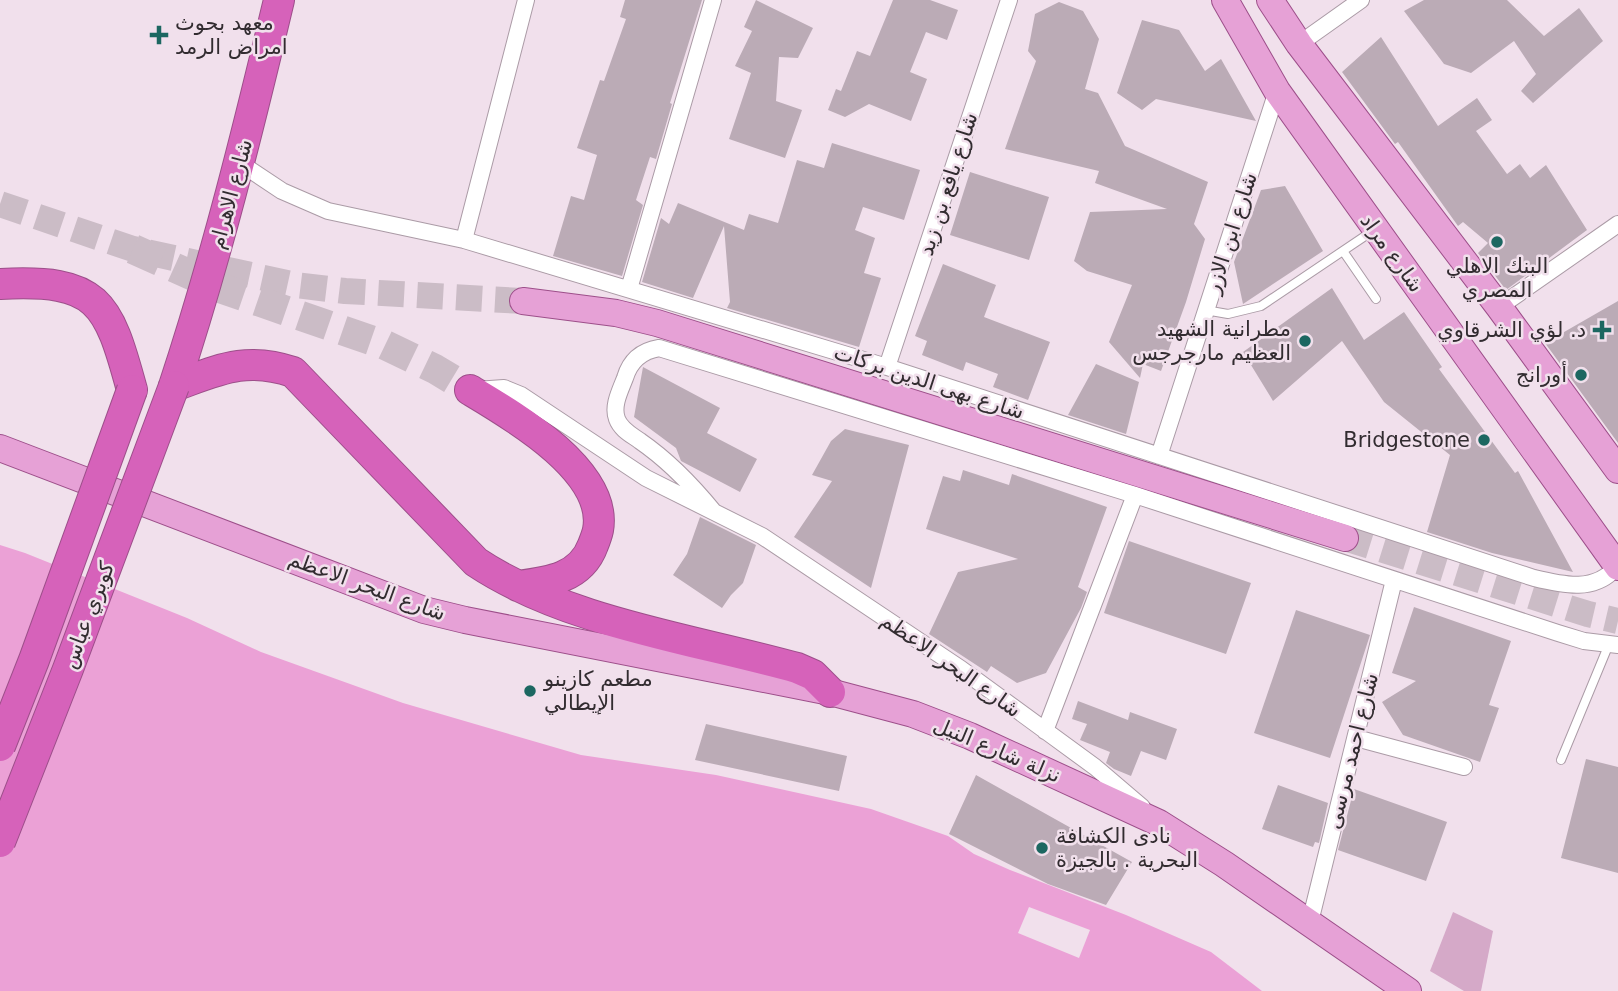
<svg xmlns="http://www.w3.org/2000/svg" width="1618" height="991" font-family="'DejaVu Sans',Vazirmatn,sans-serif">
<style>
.green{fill:#d5a9c8}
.water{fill:#eba1d6}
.pier{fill:#f1e0ec}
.building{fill:#bbabb6}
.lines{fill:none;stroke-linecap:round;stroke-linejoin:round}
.primary-tunnel{stroke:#cbbcc6;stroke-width:26;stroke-dasharray:26 13;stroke-linecap:butt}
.highway-tunnel{stroke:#cbbcc6;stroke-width:30;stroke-dasharray:30 15;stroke-linecap:butt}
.lane-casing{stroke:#ab9ba6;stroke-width:10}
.street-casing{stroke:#ab9ba6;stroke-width:18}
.primary-casing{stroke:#9d4f8a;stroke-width:28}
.highway-casing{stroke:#9d4f8a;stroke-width:32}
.lane{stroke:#fff;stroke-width:8}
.street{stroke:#fff;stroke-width:16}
.primary{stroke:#e6a1d6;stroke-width:26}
.highway{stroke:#d662ba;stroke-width:30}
.highway-bridge-casing{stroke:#9d4f8a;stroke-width:32;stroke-linecap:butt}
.highway-bridge{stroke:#d662ba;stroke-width:30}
.poi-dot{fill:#1c6761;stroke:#f1e0ec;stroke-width:2.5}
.labels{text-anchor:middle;stroke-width:5;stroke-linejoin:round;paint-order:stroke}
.poi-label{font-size:21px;fill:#322c30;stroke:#f1e0ec;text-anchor:end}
.street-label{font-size:21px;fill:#322c30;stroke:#f1e0ec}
</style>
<rect width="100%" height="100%" fill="#f1e0ec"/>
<path class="green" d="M 1453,912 L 1493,931 L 1481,991 L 1464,991 L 1430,971 Z"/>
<path class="water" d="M 0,545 L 25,553 L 187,618 L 261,652 L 403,703 L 581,755 L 716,775 L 871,809 L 948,836 L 974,854 L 1010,870 L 1126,915 L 1211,952 L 1262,991 L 0,991 Z"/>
<path class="pier" d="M 1029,907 L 1090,930 L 1079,958 L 1018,933 Z"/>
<path class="building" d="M 625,0 L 702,0 L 670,103 L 672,104 L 656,159 L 650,157 L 636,200 L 643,205 L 622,276 L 553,256 L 571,196 L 584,200 L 597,155 L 577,148 L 600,80 L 604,81 L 626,19 L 620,17 Z
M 756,0 L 813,28 L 798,58 L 779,57 L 776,101 L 802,110 L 785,158 L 729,139 L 751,73 L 735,66 L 752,31 L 744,27 Z
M 893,0 L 930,0 L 958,10 L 947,40 L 926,32 L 910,72 L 927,79 L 911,121 L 869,104 L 845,117 L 828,110 L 836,89 L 841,91 L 857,51 L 870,56 Z
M 1424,0 L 1507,0 L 1544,36 L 1579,8 L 1603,41 L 1533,103 L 1521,91 L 1536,74 L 1514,41 L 1471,73 L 1444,64 L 1404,11 Z
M 1059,2 L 1083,11 L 1099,39 L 1085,89 L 1098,93 L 1125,146 L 1208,182 L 1194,224 L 1205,239 L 1186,302 L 1161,371 L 1143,364 L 1140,378 L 1109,342 L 1132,285 L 1087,271 L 1074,261 L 1090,212 L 1167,209 L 1095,183 L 1099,171 L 1005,149 L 1036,61 L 1028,51 L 1035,14 Z
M 1142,20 L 1179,30 L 1205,71 L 1221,59 L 1256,121 L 1156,99 L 1142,110 L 1117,93 Z
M 1381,37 L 1438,126 L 1477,98 L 1492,120 L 1476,131 L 1507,174 L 1520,164 L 1530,178 L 1546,165 L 1587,230 L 1506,290 L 1478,253 L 1488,243 L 1463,222 L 1458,226 L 1398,142 L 1395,144 L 1342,72 Z
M 832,143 L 920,170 L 904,220 L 863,207 L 855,230 L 875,238 L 864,273 L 881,278 L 859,347 L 727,308 L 730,302 L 724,226 L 693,298 L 642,282 L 661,218 L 669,224 L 678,203 L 744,230 L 749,214 L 778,223 L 797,160 L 824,168 Z
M 970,172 L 1049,197 L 1029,260 L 950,235 Z
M 1285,186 L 1323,251 L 1243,304 L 1234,262 L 1261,190 Z
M 943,264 L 996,285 L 984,317 L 1050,342 L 1028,400 L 993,387 L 998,374 L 966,362 L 963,371 L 922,355 L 927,341 L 915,336 Z
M 1332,288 L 1364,340 L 1404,312 L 1442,367 L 1439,369 L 1515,473 L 1518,471 L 1573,572 L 1492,553 L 1427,532 L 1450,455 L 1384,402 L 1342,341 L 1273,401 L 1243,352 Z
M 1618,301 L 1618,443 L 1545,343 Z
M 1096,364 L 1139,382 L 1126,434 L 1068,415 Z
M 643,367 L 720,408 L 707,433 L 757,459 L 740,492 L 681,461 L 676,448 L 634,417 Z
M 845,429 L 909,445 L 871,588 L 794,537 L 832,481 L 812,475 L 831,441 Z
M 963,470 L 1009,485 L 1012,474 L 1107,507 L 1078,587 L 1087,592 L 1081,608 L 1046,673 L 1017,683 L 991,666 L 987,672 L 929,634 L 958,572 L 1018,559 L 926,529 L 943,476 L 960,481 Z
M 700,517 L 756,545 L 743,583 L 731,595 L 722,608 L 673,575 L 687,554 Z
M 1129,541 L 1251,583 L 1226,654 L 1104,613 Z
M 1414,607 L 1511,641 L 1489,705 L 1499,708 L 1480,762 L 1403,735 L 1382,702 L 1416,681 L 1392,673 Z
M 1296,610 L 1370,635 L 1330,758 L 1254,733 Z
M 1078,701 L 1128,720 L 1130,712 L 1177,729 L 1166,760 L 1141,751 L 1131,776 L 1114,769 L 1106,763 L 1110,752 L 1080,740 L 1087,724 L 1072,719 Z
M 706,724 L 847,756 L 839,791 L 695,760 Z
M 1586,759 L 1618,767 L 1618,873 L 1561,858 Z
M 976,775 L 1132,862 L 1106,905 L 1048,884 L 949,834 Z
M 1278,785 L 1328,803 L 1319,843 L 1315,842 L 1313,847 L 1262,829 Z
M 1354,789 L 1447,822 L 1426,881 L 1338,850 Z"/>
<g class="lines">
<path class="primary-tunnel" d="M 0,204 L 133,249 L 296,285 L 345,291 L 523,301
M 1345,538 L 1588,614 L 1618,621"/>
<path class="highway-tunnel" d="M 133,249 L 220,288 L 385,345 L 435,369 L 470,390"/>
<defs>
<path id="lane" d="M 1343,251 L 1376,299
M 1205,310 L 1228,314 L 1261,306 L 1374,230
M 1561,760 L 1609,644"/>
<path id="street" d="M 1299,44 L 1361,0
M 240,163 L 282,191 L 328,211 L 464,240 L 887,367 L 1534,578 C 1563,585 1596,593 1617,566
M 464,240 L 526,0
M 629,289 L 713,0
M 1499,307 L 1618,224
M 887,367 L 1009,0
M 476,390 L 504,388 L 521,395 L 646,478 L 762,536 L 961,669 L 1095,767 L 1142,807
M 1159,456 L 1277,91
M 714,512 C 692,485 669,461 640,441 C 632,435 621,430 617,419 C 612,406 620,391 625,378 C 630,361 641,351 659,348 L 1135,495 L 1558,633 L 1584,641 L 1618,645
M 1045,731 L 1135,495
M 1356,738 L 1464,767
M 1310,922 L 1394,580"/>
<path id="primary" d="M 1225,0 L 1277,91 L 1618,567
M 1270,0 L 1299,44 L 1499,307 L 1618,470
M 523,301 L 616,313 L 657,323 L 1345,538
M 0,448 L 424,610 L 465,620 L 830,692 L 913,714 L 970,736 L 1159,823 L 1224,864 L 1408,991"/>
<path id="highway" d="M 0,284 C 98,279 108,301 132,390
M 174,386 C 219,370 245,356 293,372 L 476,562 C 566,622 693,639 797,668 L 813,675 L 830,692
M 174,386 C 216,259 248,130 279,0
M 470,390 C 512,415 609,471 598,530 C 597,535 595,540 593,545 C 581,578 549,582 518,586"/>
</defs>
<use href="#lane" class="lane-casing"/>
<use href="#street" class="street-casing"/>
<use href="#primary" class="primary-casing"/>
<use href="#highway" class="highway-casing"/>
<use href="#lane" class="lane"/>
<use href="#street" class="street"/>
<use href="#primary" class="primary"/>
<use href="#highway" class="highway"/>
<defs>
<path id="highway-bridge" d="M 0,746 L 34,660 L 132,390
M 0,842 L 68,669 L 174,386"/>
</defs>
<use href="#highway-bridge" class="highway-bridge-casing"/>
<use href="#highway-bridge" class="highway-bridge"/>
</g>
<g class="poi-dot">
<path d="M155.5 24.5h7v7h7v7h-7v7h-7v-7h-7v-7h7z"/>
<circle cx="1497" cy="242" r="7"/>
<path d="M1598.5 319.5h7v7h7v7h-7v7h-7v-7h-7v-7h7z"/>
<circle cx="1305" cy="341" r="7"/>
<circle cx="1581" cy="375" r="7"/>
<circle cx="1484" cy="440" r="7"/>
<circle cx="530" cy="691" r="7"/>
<circle cx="1042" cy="848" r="7"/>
</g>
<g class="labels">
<g class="poi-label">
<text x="175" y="30" text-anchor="start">معهد بحوث<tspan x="175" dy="24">امراض الرمد</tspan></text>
<text x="1497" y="273" text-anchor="middle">البنك الاهلي<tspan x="1497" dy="24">المصري</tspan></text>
<text x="1291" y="336">مطرانية الشهيد<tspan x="1291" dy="24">العظيم مارجرجس</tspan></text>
<text x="1586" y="337">د. لؤي الشرقاوي</text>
<text x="1567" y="382">أورانج</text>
<text x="1470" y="447">Bridgestone</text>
<text x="544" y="686" text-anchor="start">مطعم كازينو<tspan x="544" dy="24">الإيطالي</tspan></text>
<text x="1056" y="843" text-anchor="start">نادى الكشافة<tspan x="1056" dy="24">البحرية . بالجيزة</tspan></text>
</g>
<g class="street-label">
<text transform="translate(948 184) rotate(-72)" y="7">شارع يافع بن زيد</text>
<text transform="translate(231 194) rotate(-75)" y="7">شارع الاهرام</text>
<text transform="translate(1231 233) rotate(-72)" y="7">شارع ابن الازر</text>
<text transform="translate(1392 253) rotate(54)" y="7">شارع مراد</text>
<text transform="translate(929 382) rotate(18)" y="7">شارع بهى الدين بركات</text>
<text transform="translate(367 586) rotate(20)" y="7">شارع البحر الاعظم</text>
<text transform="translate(88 615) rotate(-69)" y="7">كوبري عباس</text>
<text transform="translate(951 665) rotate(35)" y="7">شارع البحر الاعظم</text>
<text transform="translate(997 750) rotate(23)" y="7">نزلة شارع النيل</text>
<text transform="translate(1352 751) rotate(-76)" y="7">شارع احمد مرسى</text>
</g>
</g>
</svg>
